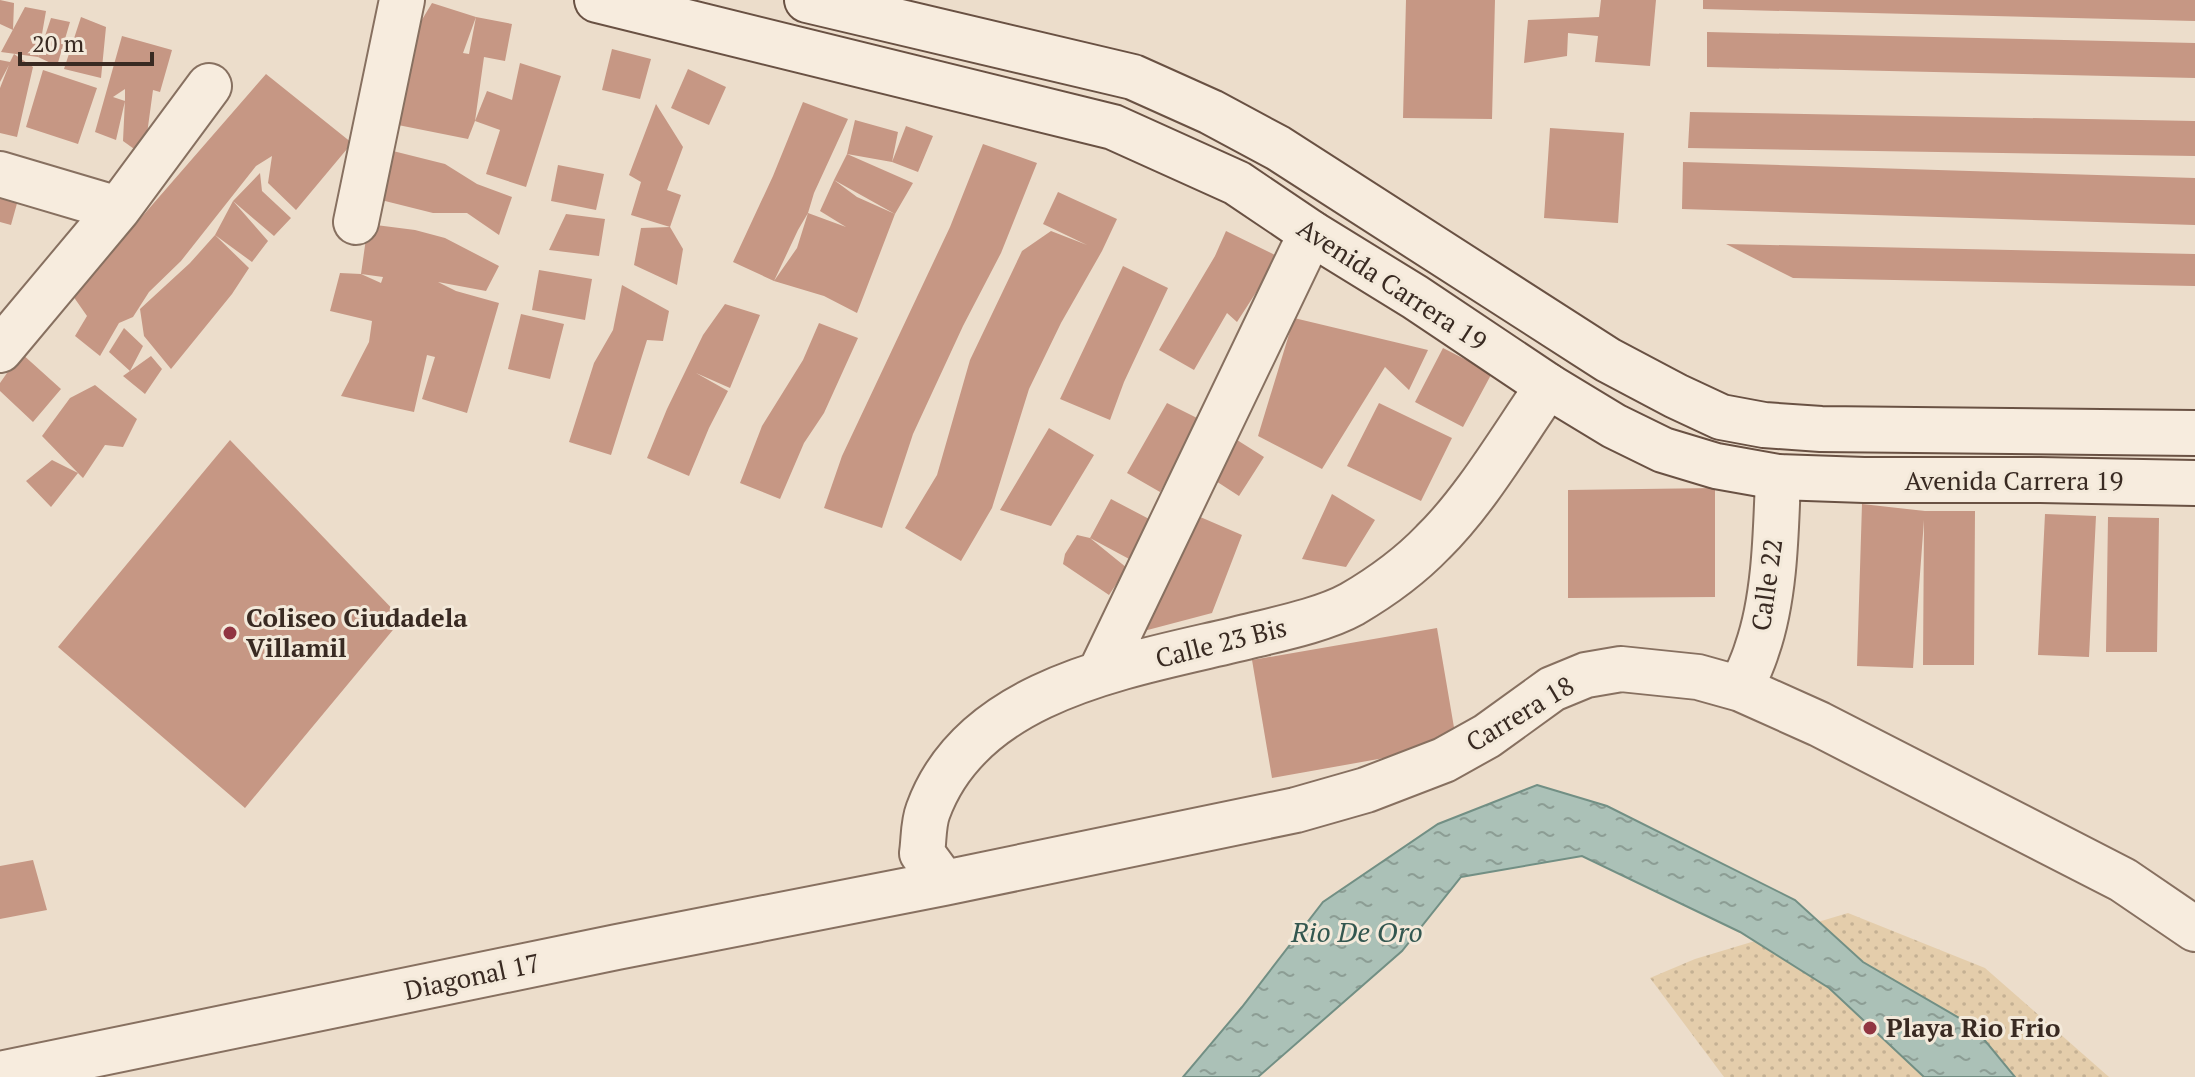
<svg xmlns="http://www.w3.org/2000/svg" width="2195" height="1077" font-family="'PT Serif',serif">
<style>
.sand{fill:url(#sand-dots)}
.water{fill:url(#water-ripples);stroke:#728f84;stroke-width:2}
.building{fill:#c69784;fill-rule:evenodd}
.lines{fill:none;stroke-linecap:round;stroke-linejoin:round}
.street-casing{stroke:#877060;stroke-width:48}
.secondary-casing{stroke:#695143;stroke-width:48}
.street{stroke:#f7ecde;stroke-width:44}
.secondary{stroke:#f7ecde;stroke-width:44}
.poi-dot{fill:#913542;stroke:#f3e9da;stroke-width:3}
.labels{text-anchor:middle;stroke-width:6;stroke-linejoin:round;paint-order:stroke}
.street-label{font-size:26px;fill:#392a22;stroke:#f3e9da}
.poi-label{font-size:26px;font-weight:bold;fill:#392a22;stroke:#f3e9da;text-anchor:start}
.water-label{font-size:28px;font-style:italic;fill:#335750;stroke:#f3e9da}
</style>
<defs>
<pattern id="sand-dots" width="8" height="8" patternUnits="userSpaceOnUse" patternTransform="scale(2)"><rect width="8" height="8" fill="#e4cdab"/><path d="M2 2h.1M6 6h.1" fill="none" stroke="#c4b093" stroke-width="1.8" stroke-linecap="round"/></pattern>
<pattern id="water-ripples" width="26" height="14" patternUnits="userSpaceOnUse" patternTransform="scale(2)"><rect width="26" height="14" fill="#abc1b7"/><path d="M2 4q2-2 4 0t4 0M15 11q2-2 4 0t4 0" fill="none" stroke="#8c9d94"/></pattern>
</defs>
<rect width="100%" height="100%" fill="#ecddcb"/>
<path class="sand" d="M 1848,913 L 1985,968 L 2109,1077 L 1724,1077 L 1650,978 L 1695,959 Z"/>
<path class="water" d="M 1537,785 L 1607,806 L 1795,900 L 1863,962 L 1973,1026 L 2015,1077 L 1924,1077 L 1829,988 L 1740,932 L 1582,856 L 1461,877 L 1402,951 L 1258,1077 L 1183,1077 L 1242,1007 L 1323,902 L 1438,824 Z"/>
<path class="building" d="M 0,0 L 14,3 L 13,30 L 0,24 Z
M 1406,0 L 1495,0 L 1492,119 L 1403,118 Z
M 1601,0 L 1656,0 L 1650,66 L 1595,62 L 1598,36 L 1568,33 L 1567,56 L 1524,63 L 1528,20 L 1599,17 Z
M 1703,0 L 2195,0 L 2195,21 L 1703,9 Z
M 432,3 L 476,17 L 463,53 L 469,54 L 476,17 L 512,24 L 505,61 L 484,57 L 475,121 L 487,91 L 512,100 L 520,63 L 561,76 L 526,187 L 486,174 L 500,130 L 475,121 L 468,139 L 393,124 L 408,43 Z
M 25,7 L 46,11 L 38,57 L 51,18 L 70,22 L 57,66 L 38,57 L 1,52 Z
M 81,17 L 106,27 L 101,78 L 64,69 Z
M 1707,32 L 2195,43 L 2195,78 L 1707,67 Z
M 122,36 L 172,50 L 160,92 L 153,90 L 144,156 L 123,141 L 125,99 L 125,89 L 113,97 L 125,101 L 116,140 L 95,132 Z
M 612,49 L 651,59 L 640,99 L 602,90 Z
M 14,54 L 33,67 L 17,137 L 0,133 L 0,88 L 9,65 L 0,82 L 0,60 L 10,62 Z
M 688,69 L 726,87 L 709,125 L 671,108 Z
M 43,70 L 97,88 L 78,144 L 26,127 Z
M 266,74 L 352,143 L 296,210 L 268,183 L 272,156 L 256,166 L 181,261 L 149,292 L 133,317 L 119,323 L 100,356 L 75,336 L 87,316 L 73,296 Z
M 803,102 L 848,119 L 814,193 L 808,213 L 798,230 L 774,281 L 797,248 L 808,213 L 846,227 L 820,211 L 834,180 L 857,197 L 895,214 L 834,180 L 847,154 L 855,120 L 898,132 L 892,162 L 847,154 L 913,183 L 895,214 L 857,313 L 824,296 L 774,281 L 733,262 L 773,176 Z
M 656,104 L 683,147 L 667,190 L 681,195 L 670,227 L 631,215 L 641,182 L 629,175 Z
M 1690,112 L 2195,121 L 2195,156 L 1688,148 Z
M 906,126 L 933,136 L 918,172 L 892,162 Z
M 1550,128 L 1624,133 L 1618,223 L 1544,218 Z
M 983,144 L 1037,163 L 1001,253 L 963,326 L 913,434 L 882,528 L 824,508 L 842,456 L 950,227 Z
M 393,151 L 445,164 L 477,184 L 512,197 L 499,235 L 467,213 L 433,213 L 381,200 Z
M 1683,162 L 2195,178 L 2195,225 L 1682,209 Z
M 558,165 L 604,174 L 596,210 L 551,201 Z
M 260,173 L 262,191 L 291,218 L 274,236 L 233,201 Z
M 0,182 L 21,189 L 11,225 L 0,222 Z
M 1058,192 L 1117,219 L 1102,251 L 1061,323 L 1029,389 L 992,508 L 961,561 L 905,528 L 937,475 L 970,360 L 1022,251 L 1051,231 L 1087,245 L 1043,224 Z
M 233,201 L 268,241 L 252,262 L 215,235 Z
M 566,214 L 605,219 L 599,256 L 549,250 Z
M 368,224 L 415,230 L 445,238 L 499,266 L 486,291 L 438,282 L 456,291 L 499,303 L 467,413 L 422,399 L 435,357 L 427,355 L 414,412 L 341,396 L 369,342 L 372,321 L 330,311 L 340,273 L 361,274 ZM 361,274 L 383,277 L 381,283 Z
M 670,227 L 683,249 L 677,285 L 634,265 L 641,228 Z
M 1226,231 L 1279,257 L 1237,322 L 1227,313 L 1194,370 L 1159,350 L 1215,256 Z
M 215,235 L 249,268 L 232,294 L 171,369 L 144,336 L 140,309 L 190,263 Z
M 1726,244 L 2195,254 L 2195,286 L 1793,278 Z
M 1123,266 L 1168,288 L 1124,382 L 1110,420 L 1060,399 Z
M 539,270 L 592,279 L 585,320 L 532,310 Z
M 622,285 L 669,311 L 663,341 L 647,340 L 611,455 L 569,442 L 594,363 L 613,330 Z
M 725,304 L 760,315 L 730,388 L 696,373 L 728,391 L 709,428 L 689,476 L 647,458 L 667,409 L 703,335 Z
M 521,314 L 564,324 L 550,379 L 508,369 Z
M 1294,318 L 1428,350 L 1409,390 L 1385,367 L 1322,469 L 1258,436 Z
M 819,323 L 858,338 L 824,413 L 804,443 L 780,499 L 740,483 L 762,426 L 803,360 Z
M 124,328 L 143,346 L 130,371 L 151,356 L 162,369 L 145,394 L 123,376 L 130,371 L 109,352 Z
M 1443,348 L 1492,373 L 1463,427 L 1415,402 Z
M 21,353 L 61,389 L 33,422 L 0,391 L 0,383 Z
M 95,385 L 137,419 L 123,447 L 105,445 L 83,478 L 78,473 L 51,507 L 26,481 L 52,460 L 78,473 L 42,436 L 70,398 Z
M 1167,403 L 1199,419 L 1182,453 L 1160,492 L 1127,473 Z
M 1379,403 L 1452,438 L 1421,501 L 1347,466 Z
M 1049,428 L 1094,455 L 1051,526 L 1000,510 Z
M 1226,433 L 1264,457 L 1239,496 L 1202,472 Z
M 230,440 L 402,619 L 245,808 L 58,647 Z
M 1715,488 L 1715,597 L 1568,598 L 1568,490 Z
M 1332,494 L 1375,520 L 1346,567 L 1302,559 Z
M 1111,499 L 1151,520 L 1131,560 L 1090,538 Z
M 1862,504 L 1925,511 L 1975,511 L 1974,665 L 1923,665 L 1924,520 L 1913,668 L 1857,666 Z
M 1191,513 L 1242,535 L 1212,613 L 1140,632 Z
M 2045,514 L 2096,516 L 2089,657 L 2038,655 Z
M 2108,517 L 2159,518 L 2157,652 L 2106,652 Z
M 1077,535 L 1090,538 L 1127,568 L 1109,595 L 1063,564 L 1065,554 Z
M 1437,628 L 1457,745 L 1272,778 L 1252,660 Z
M 33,860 L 47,910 L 0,919 L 0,866 Z"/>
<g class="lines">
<defs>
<path id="street" d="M 0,174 L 118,209
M 356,222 L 402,0
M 0,350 L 118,209 L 209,86
M 1100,673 L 1311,233
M 1741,689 C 1746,676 1753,663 1757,649 C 1775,598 1776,532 1778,477
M 944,883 L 922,853 C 924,840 923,824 928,811 C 974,684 1139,664 1254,635 C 1283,628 1325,619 1352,604 C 1381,587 1409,567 1433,542 C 1476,500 1513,436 1548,386
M 0,1074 L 617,947 L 944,883 L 1296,810 L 1366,790 L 1444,760 L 1487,736 L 1552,689 L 1586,675 L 1621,669 L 1698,677 L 1741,689 L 1819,724 L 2123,880 L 2195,929"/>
<path id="secondary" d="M 597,0 L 1113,127 L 1237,183 L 1311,233 L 1415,297 L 1548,386 L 1614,426 L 1663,450 L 1716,466 L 1778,477 L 1864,480 L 2040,480 L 2195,483
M 807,0 L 1133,77 L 1211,112 L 1278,148 L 1608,360 L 1676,396 L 1721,417 L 1764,425 L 1821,429 L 2195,433"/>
</defs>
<use href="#street" class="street-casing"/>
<use href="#secondary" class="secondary-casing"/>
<use href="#street" class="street"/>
<use href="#secondary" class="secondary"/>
</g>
<g class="poi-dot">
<circle cx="230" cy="633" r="8"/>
<circle cx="1870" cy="1028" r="8"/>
</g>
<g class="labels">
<g class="street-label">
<text transform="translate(1392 285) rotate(33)" y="9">Avenida Carrera 19</text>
<text x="2014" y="490">Avenida Carrera 19</text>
<text transform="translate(1767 585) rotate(-82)" y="9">Calle 22</text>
<text transform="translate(1221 643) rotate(-14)" y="9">Calle 23 Bis</text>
<text transform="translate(1520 714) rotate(-31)" y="9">Carrera 18</text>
<text transform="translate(472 977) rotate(-12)" y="9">Diagonal 17</text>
</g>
<g class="poi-label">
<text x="246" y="627">Coliseo Ciudadela<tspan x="246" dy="30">Villamil</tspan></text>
<text x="1886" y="1037">Playa Rio Frio</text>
</g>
<g class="water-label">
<text x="1357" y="942">Rio De Oro</text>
</g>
</g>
<path d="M20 52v12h132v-12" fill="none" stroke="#392a22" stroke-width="4"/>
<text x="32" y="52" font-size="24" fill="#392a22" stroke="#f3e9da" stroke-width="6" paint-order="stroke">20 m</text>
</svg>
